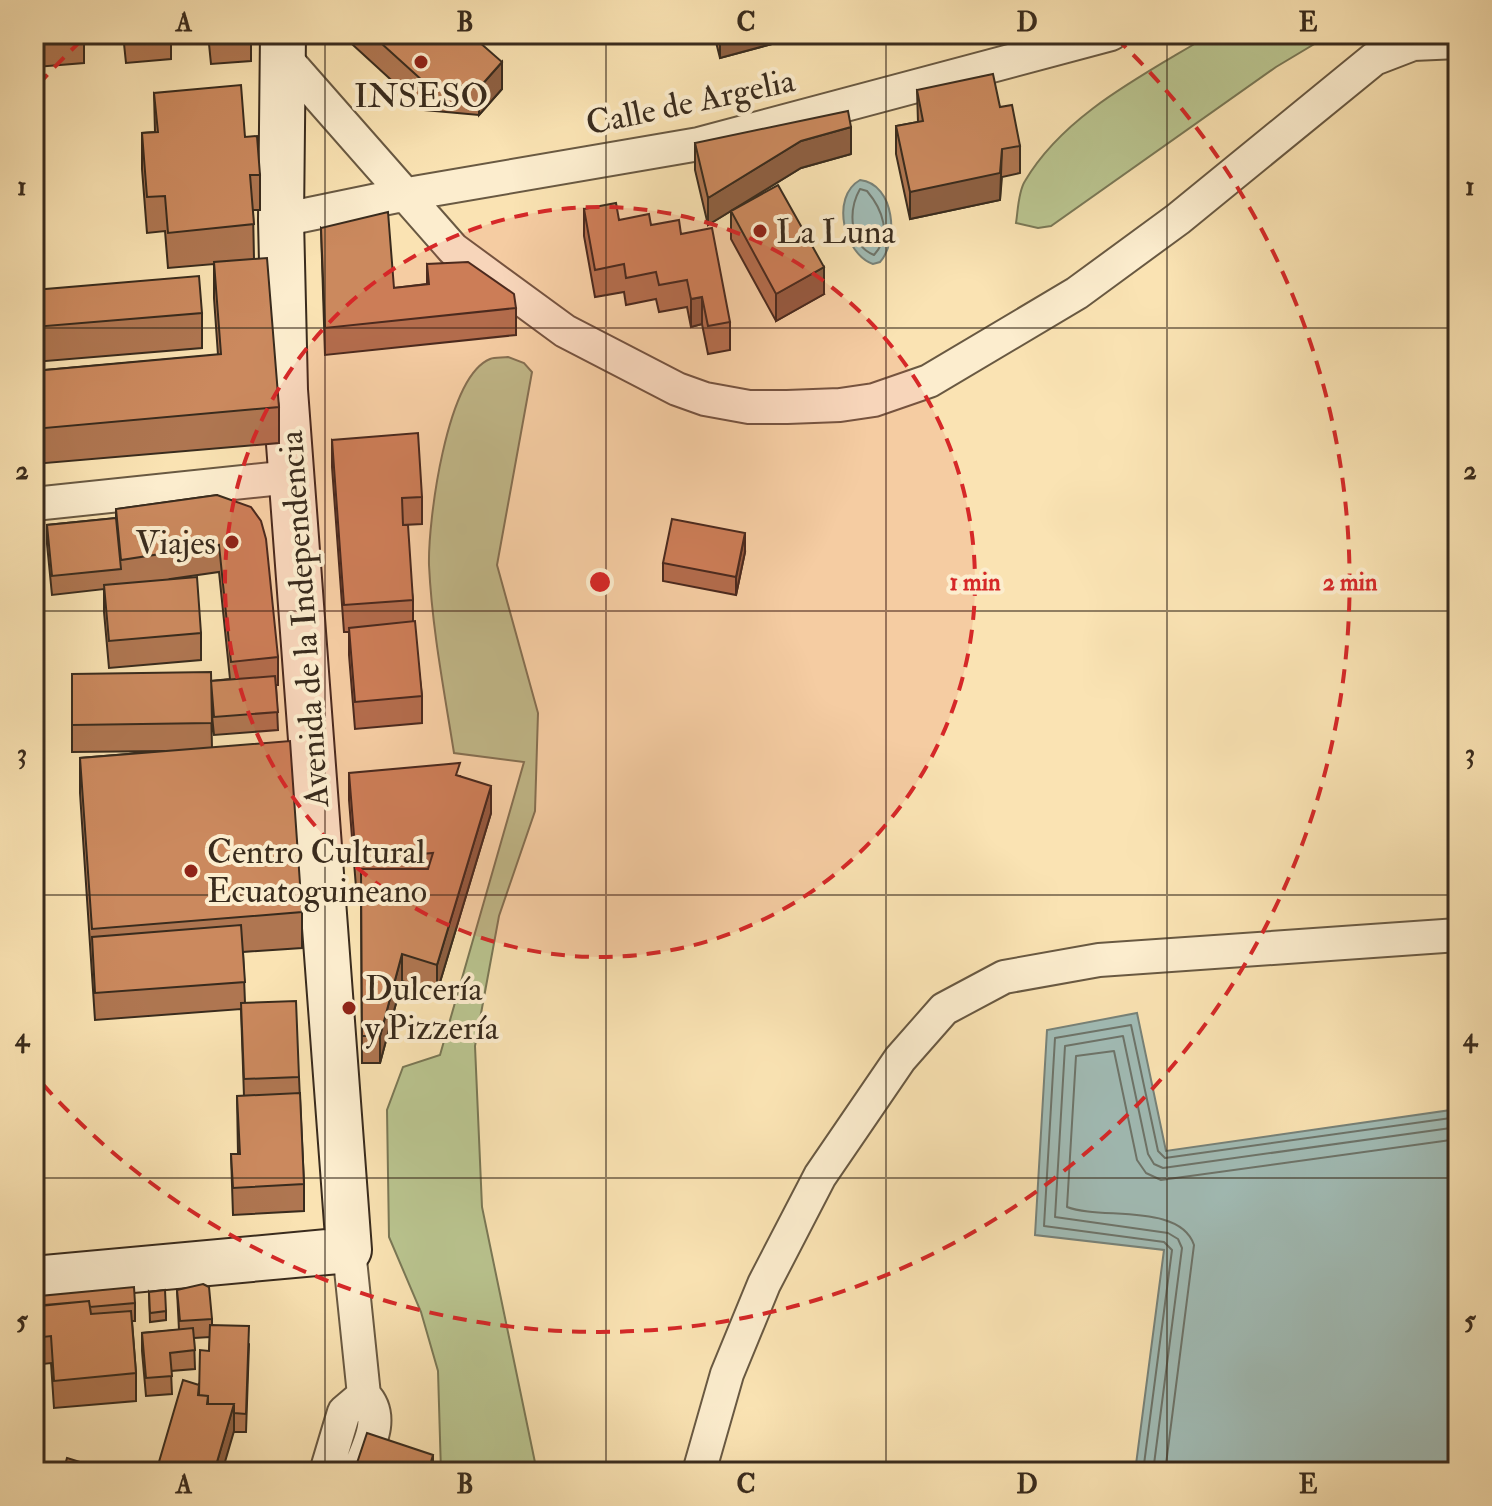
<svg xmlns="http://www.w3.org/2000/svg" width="1492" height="1506" font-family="'IM FELL Double Pica',serif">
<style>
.green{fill:#bac590;stroke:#7a7856;stroke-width:2}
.water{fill:#a1bcb6;stroke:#778279;stroke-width:2}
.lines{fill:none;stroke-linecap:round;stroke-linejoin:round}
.shore{stroke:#6d746a;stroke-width:2}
.minor-casing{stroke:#695942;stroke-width:36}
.secondary-casing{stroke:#392b1d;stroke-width:48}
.minor{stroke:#fcedce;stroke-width:32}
.secondary{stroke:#fcedce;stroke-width:44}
.wall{fill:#af7651;stroke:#392b1d;stroke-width:2}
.shaded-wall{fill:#8e6042;stroke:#392b1d;stroke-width:2}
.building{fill:#cb895e;stroke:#392b1d;stroke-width:2}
.grid{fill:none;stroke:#392b1d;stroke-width:2;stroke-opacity:0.55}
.ring{fill:none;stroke:#d62828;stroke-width:4;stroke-dasharray:14 10}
.poi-dot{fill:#8f2418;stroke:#fcedce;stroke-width:3}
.labels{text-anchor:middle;stroke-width:8;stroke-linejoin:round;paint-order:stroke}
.poi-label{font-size:34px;fill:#392b1d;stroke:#fcedce;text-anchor:start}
.street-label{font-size:34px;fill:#392b1d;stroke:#fcedce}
.centre{fill:#d62828;stroke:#fcedce;stroke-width:4}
.ring-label{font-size:24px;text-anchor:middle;font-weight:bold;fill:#d62828;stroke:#fcedce;stroke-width:8;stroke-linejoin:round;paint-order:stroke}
.neatline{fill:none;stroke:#392b1d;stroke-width:3}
.grid-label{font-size:26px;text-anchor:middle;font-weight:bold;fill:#392b1d}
</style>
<rect width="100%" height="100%" fill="#fae3b3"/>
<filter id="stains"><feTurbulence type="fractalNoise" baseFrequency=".0025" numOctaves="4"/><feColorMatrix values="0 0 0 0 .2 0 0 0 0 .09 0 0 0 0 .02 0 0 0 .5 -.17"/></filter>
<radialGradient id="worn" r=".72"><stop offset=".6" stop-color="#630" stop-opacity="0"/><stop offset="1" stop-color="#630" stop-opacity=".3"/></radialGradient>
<path class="green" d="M 1211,34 L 1331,34 L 1276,67 L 1051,226 L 1038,228 L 1016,223 C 1018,211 1018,192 1025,181 C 1065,113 1146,74 1211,34 Z
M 508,357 L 524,363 L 532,372 L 497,565 L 538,713 L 535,811 L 499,916 L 475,1046 L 482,1207 L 537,1472 L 441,1472 L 438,1371 L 421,1312 L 389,1237 L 387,1110 L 403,1067 L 440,1055 L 524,762 L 454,753 C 444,690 432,628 429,565 C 428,522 446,377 490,359 C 495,357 503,358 508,357 Z"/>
<path class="water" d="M 860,180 C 895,184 899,241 880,262 L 873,264 C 844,254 830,197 860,180 Z
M 1137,1013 L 1166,1151 L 1458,1109 L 1458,1472 L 1135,1472 L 1164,1250 L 1035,1235 L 1047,1030 Z"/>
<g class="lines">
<path class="shore" d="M 860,189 L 867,191 C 883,210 892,235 874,255 C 849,245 848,210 860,189 Z
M 1143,1472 L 1172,1250 L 1164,1242 L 1044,1226 L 1055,1038 L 1131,1025 L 1158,1151 L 1165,1158 L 1458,1117
M 1153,1472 L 1182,1248 L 1178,1239 L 1168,1233 L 1055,1217 L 1065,1046 L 1123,1036 L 1148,1154 L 1154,1164 L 1163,1168 L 1458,1127
M 1165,1472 L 1194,1245 C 1180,1203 1101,1220 1067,1207 L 1076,1056 L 1114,1051 L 1137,1160 L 1146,1173 L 1161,1180 L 1458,1139"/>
<defs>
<path id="minor" d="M 285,58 L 453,249 L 565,331 L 677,389 L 705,399 L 749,407 L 787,407 L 840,405 L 874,400 L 929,381 L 1077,293 L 1178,219 L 1374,59 L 1413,44 L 1458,42
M 281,220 L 402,195 L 699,144 L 1111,34
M 34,504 L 291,477
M 349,1250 L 364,1395 C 386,1417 368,1447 358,1472
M 326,1472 L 344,1412 L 364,1395
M 699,1472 L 727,1374 L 764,1284 L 820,1176 L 900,1059 L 944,1009 L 1004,977 L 1099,960 L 1458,935"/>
<path id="secondary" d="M 34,1279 L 349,1250 L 285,390 L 281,220 L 283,34"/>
</defs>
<use href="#minor" class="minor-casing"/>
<use href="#secondary" class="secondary-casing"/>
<use href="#minor" class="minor"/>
<use href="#secondary" class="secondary"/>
</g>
<path class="wall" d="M 34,34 L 84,34 L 84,63 L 36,67 Z
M 123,34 L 171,34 L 171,59 L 126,63 Z
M 208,34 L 251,34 L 251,61 L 211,64 Z
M 341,34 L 470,34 L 502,89 L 479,115 L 424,110 Z
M 714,34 L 794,34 L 794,38 L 720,58 Z
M 917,90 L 1000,107 L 1020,146 L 1020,173 L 1002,177 L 1000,200 L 910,219 L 896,154 L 896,126 L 918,122 Z
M 154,93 L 245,137 L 260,175 L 260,210 L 253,210 L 254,259 L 279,407 L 279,443 L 34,464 L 34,371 L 218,355 L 214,298 L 214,264 L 168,268 L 165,231 L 147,233 L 142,169 L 142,133 L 155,132 Z
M 695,143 L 851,154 L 801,168 L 708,225 L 695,170 Z
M 584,209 L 619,220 L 651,225 L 730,322 L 730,350 L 708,354 L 702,324 L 691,327 L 687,307 L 659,312 L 656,299 L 626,305 L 624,292 L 595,297 L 584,236 Z
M 731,211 L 824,294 L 776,321 L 731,239 Z
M 321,228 L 394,288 L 427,284 L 427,264 L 516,308 L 516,335 L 325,355 Z
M 34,290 L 202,313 L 202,348 L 34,362 Z
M 332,440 L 422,497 L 422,524 L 403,525 L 413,600 L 413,622 L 422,696 L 422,723 L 355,729 L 349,655 L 349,632 L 344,632 L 332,467 Z
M 217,495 L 278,657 L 278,685 L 276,685 L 278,730 L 214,735 L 211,706 L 212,748 L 302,912 L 302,948 L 243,952 L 245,1003 L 299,1077 L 304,1184 L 304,1211 L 233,1215 L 231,1154 L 238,1154 L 237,1096 L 244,1096 L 241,1009 L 95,1020 L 80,793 L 80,758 L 165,751 L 72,752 L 72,674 L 211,681 L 230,679 L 219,572 L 170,579 L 201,633 L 201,660 L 109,668 L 104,612 L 104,589 L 52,595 L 47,544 L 47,525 L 116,518 L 116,509 Z
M 745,552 L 736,595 L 663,581 L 663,563 Z
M 349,773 L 460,776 L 491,813 L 437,992 L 402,981 L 380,1063 L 362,1063 L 361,886 L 356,887 L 349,800 Z
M 34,1135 L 44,1194 L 44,1212 L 34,1213 Z
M 177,1290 L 212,1319 L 212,1325 L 249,1344 L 246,1432 L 234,1432 L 199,1385 L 209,1351 L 210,1337 L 194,1338 L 195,1369 L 171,1371 L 172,1394 L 146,1396 L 142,1351 L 142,1333 L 179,1330 Z
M 149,1292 L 166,1311 L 166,1320 L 150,1322 Z
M 40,1296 L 135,1303 L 135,1321 L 132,1321 L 136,1373 L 136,1401 L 54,1408 L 51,1363 L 34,1365 L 34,1306 L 40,1306 Z"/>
<path class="shaded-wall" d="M 720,34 L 794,34 L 794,38 L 720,58 Z
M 502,62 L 502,89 L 479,115 L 479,88 Z
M 851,127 L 851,154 L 801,168 L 708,225 L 708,198 L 801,141 Z
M 1002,149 L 1000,200 L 910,219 L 910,192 Z
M 824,267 L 824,294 L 776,321 L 776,294 Z
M 702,297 L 702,324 L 691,327 L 691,299 Z
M 745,533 L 745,552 L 736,595 L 736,577 Z
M 491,786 L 491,813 L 437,992 L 437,965 Z
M 402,954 L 402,981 L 380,1063 L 380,1036 Z
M 234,1404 L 234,1431 L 222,1472 L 214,1472 Z
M 433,1455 L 433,1472 L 428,1472 Z"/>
<path class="building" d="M 371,34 L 470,34 L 502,62 L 479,88 L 424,82 Z
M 993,74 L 1000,107 L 1012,105 L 1020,146 L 1002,149 L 1000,173 L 910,192 L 896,126 L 923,121 L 917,90 Z
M 241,85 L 245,137 L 257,136 L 260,175 L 250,175 L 254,224 L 168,233 L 165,196 L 147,197 L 142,133 L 158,132 L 154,93 Z
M 848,111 L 851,127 L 801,141 L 708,198 L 695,143 Z
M 778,185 L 824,267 L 776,294 L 731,211 Z
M 616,203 L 619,220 L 649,214 L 651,225 L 679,220 L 681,234 L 712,228 L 730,322 L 708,326 L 702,297 L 691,299 L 687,280 L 659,285 L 656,272 L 626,278 L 624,264 L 595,270 L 584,209 Z
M 388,212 L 394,288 L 429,284 L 427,264 L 468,262 L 514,294 L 516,308 L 325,328 L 321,228 Z
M 267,258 L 279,407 L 34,429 L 34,371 L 221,354 L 214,262 Z
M 199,276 L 202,313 L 34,327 L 34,290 Z
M 418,433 L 422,497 L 402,498 L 403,525 L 408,525 L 413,600 L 344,605 L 332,440 Z
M 217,495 L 251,507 L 261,521 L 266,539 L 278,657 L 231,662 L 219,545 L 121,560 L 116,509 Z
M 116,518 L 121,569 L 52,576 L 47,525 Z
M 672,519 L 745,533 L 736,577 L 663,563 Z
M 197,577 L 201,633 L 109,641 L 104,585 Z
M 415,621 L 422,696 L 355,702 L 349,628 Z
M 211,672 L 212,723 L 72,725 L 72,674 Z
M 275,676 L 278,712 L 214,717 L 211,681 Z
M 290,741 L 302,912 L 92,929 L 80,758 Z
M 460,763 L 456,775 L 491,786 L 437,965 L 402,954 L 380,1036 L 362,1036 L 361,869 L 428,869 L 433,853 L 356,860 L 349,773 Z
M 241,925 L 245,982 L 95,993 L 92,937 Z
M 296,1001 L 299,1077 L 244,1079 L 241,1003 Z
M 300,1093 L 304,1184 L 233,1188 L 231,1154 L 240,1154 L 237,1096 Z
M 34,1135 L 39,1135 L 44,1194 L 34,1195 Z
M 203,1284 L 209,1287 L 212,1319 L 180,1321 L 177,1290 Z
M 134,1287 L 135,1303 L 90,1307 L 89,1301 L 41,1306 L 40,1296 Z
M 165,1290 L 166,1311 L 150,1313 L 149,1292 Z
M 89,1301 L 91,1314 L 131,1311 L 136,1373 L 54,1381 L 51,1336 L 34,1338 L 34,1306 Z
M 210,1325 L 249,1326 L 246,1414 L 234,1413 L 234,1404 L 208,1404 L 208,1396 L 199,1395 L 200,1350 L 209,1351 Z
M 193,1328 L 195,1350 L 170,1353 L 172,1376 L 146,1378 L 142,1333 Z
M 183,1380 L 199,1385 L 198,1395 L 208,1396 L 207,1404 L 234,1404 L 214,1472 L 156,1472 Z
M 367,1433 L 433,1455 L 428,1472 L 354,1472 Z
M 67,1458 L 112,1472 L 63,1472 Z"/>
<path class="grid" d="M 325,34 L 325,1472M 606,34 L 606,1472M 886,34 L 886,1472M 1167,34 L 1167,1472M 34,328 L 1458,328M 34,611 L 1458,611M 34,895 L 1458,895M 34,1178 L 1458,1178"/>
<circle cx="600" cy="582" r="375" fill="#d62828" fill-opacity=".12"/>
<g class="ring">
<circle cx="600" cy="582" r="375"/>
<path d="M38 85A750 750 0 0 1 84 38M1116 38A750 750 0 1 1 38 1079"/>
</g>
<g class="poi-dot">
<circle cx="421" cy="62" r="8"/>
<circle cx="760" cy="231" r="8"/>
<circle cx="232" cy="542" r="8"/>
<circle cx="191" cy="871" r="8"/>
<circle cx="349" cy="1008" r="8"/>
</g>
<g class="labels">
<g class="poi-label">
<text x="421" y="107" text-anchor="middle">INSESO</text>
<text x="776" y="243">La Luna</text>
<text x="216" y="554" text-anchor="end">Viajes</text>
<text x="207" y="863">Centro Cultural<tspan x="207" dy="39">Ecuatoguineano</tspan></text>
<text x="365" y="1000">Dulcería<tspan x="365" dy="39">y Pizzería</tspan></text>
</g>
<g class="street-label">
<text transform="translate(690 101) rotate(-12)" y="12">Calle de Argelia</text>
<text transform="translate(303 619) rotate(-94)" y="12">Avenida de la Independencia</text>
</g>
</g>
<circle cx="600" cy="582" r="12" class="centre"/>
<g class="ring-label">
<text x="975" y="590">1 min</text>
<text x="1350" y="590">2 min</text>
</g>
<rect width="1492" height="1506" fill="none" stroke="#fae3b3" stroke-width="88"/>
<rect x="44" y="44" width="1404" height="1418" class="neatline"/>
<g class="grid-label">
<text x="184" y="31">A</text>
<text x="465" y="31">B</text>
<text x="746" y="31">C</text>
<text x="1027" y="31">D</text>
<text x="1308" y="31">E</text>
<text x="22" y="195">1</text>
<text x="1470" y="195">1</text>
<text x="22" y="479">2</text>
<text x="1470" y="479">2</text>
<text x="22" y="762">3</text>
<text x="1470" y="762">3</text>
<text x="22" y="1046">4</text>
<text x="1470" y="1046">4</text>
<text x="22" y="1329">5</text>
<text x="1470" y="1329">5</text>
<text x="184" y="1493">A</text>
<text x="465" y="1493">B</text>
<text x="746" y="1493">C</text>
<text x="1027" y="1493">D</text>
<text x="1308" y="1493">E</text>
</g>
<rect width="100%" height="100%" filter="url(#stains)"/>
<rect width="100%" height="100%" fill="url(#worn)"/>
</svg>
